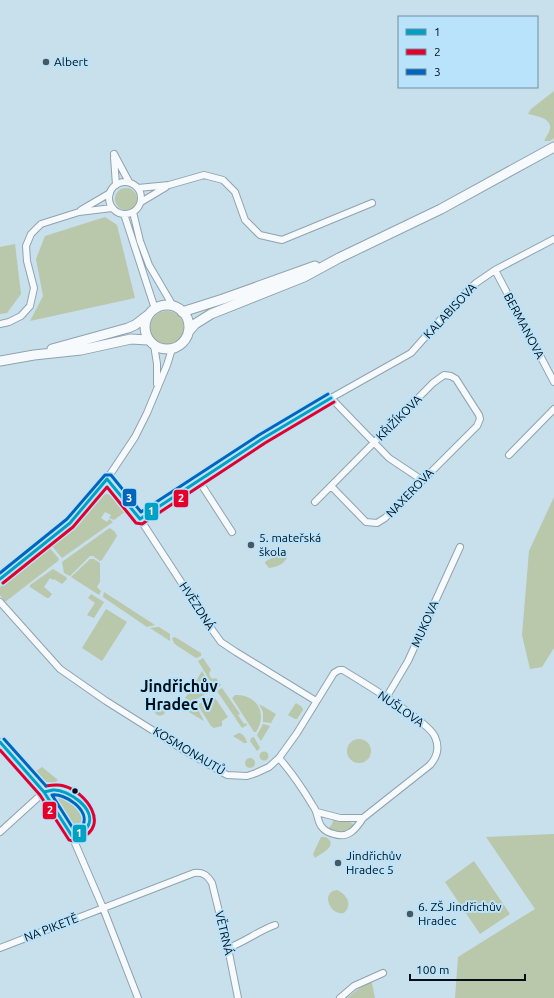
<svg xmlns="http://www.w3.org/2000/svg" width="554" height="998" font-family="Ubuntu,sans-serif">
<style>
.green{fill:#b9c7ab}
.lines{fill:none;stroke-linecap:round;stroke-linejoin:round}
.minor-casing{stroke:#8fa3ae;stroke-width:8}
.primary-casing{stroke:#8fa3ae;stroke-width:11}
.minor{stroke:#f7fafc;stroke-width:6}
.primary{stroke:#f7fafc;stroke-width:9}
.bus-1-casing{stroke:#b9e3fb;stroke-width:6}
.bus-2-casing{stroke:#b9e3fb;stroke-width:6}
.bus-3-casing{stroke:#b9e3fb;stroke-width:6}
.bus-1{stroke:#00a1c5;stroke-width:3}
.bus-2{stroke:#e4002b;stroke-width:3}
.bus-3{stroke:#0065bd;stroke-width:3}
.poi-dot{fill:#465863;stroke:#b9e3fb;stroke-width:1.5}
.bus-dot{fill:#000f19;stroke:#b9e3fb;stroke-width:1.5}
.labels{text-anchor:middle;stroke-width:4;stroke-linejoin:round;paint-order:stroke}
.poi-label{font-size:12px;fill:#000f19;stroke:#b9e3fb;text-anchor:start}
.street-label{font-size:12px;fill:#000f19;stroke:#b9e3fb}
.district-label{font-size:16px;font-weight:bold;fill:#000f19;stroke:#b9e3fb}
.line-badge{stroke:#b9e3fb;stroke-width:1.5}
.badge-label{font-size:11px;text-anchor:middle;font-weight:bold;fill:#fff}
</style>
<rect width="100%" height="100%" fill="#c8dfec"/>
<path class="green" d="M 554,91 L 554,138 L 550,141 L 544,141 C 546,137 549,133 550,129 C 552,118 536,116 528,114 L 531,109 Z
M115 199a11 11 0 1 1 22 0a11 11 0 1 1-22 0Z
M 105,217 L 117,225 L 135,298 L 30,321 L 43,296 L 36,259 L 45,236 Z
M 15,244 L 21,294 L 7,313 L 0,314 L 0,247 Z
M150 328a17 17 0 1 1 34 0a17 17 0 1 1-34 0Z
M 107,494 C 115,495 125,503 126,511 L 114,520 L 109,518 L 111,515 L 105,512 L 101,518 L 107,522 L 109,519 L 113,522 L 62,558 L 51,545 L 53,543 L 78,522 L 102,495 Z
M 554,497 L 554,648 L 542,667 L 530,669 L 522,635 L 529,551 Z
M 110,528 L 115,532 L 117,536 L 102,560 L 100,561 L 93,556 L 90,556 L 70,576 L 64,573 L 62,562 L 108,529 Z
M 47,547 L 49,547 L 59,559 L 58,561 L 5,602 L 0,595 L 0,587 Z
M 284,554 L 287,558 C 282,565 277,567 269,568 L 265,563 L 266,561 L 272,558 Z
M 90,559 L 94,559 L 100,563 L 100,582 L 97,587 L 101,591 L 99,595 L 71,577 Z
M 53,569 L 66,577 L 67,579 L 62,584 L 54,579 L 53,580 L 50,578 L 44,587 L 52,594 L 49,598 L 47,598 L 30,587 L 30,585 Z
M 104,592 L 155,625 L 147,627 L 103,597 Z
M 91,594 L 104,602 L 94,618 L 87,615 L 95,603 L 88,598 Z
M 106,609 L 127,622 L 102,661 L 82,648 Z
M 159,627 L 170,634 L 170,641 L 150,628 Z
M 175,637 L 201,653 L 201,656 L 196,658 L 176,645 L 174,643 L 172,638 Z
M 203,658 L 211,670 L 209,673 L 210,677 L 213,679 L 216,678 L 221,685 L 215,689 L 198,661 Z
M 202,671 L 211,687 L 209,691 L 206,690 L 195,683 Z
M 194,686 L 205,694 L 191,703 L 185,698 Z
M 222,688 L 240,714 L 238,715 L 244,724 L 246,723 L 247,725 L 242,728 L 217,691 Z
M 213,695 L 228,717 L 222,721 L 222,726 L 214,728 L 211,726 L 199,707 L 199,704 Z
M 235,695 C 257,694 268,714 256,732 L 254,732 L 232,698 Z
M 296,703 L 302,707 L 303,710 L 297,719 L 295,719 L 288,715 Z
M 259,704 L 276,714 L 271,723 L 263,722 L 263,712 Z
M154.5 710a5.5 5.5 0 1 1 11 0a5.5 5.5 0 1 1-11 0Z
M 193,706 L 196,706 L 204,721 L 187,711 L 188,710 Z
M 263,724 L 270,726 L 261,741 L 257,735 Z
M 239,733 C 243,733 247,740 247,743 L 244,743 L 233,736 Z
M 254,737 L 260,748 L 257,751 L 250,741 L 251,738 Z
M347 751a12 12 0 1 1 24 0a12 12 0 1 1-24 0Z
M259.5 756a4.5 4.5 0 1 1 9 0a4.5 4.5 0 1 1-9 0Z
M245 763a5 5 0 1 1 10 0a5 5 0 1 1-10 0Z
M 42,767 L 58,780 L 57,781 C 48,785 39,781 35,772 Z
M 58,794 L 61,794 C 72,802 90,812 82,827 L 76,829 L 69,826 L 54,799 L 54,797 Z
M 333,820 L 350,822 L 353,824 L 353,826 C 347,834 337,832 328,829 L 332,824 Z
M 554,834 L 554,998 L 455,998 L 458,957 L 535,909 L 486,837 Z
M 321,837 C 324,837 328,837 330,841 C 334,848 320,854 315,858 L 313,854 Z
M 474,861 L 510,914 L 480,934 L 445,882 Z
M 337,890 C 347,895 353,904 344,913 C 330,916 320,892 337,890 Z
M 371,979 L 375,998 L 347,998 Z"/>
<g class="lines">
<defs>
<path id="minor" d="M 114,154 L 129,182
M 114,157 L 116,185
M109 198a16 16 0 1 1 32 0a16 16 0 1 1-32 0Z
M 138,188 L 169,185 L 204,175 L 223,180 L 235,192 L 245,220 L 260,235 L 282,240 L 372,203
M 141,202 L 166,187
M 81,210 L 110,193
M 133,212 L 140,241 L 149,265 L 173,306
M 124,214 L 155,309
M 495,270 L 554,382
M 0,324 L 9,322 L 21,316 L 30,306 L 34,288 L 27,261 L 26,246 L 31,234 L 41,224 L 79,212 L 112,208
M 154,345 L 157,364 L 157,384
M 331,398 L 389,458 L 422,480
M 509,455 L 554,409
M 107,479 L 140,519 L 213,631 L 221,642 L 236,652 L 316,701
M 199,481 L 232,532
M 315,502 L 433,383 L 444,375 L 451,376 L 456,379 L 479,415 L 480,419 L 477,426 L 385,518 L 377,523 L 366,522 L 331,486
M 140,519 L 262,439 L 331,398 L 411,353 L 457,301 L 476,283 L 495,270 L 554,239
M 0,579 L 70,523 L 88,503 L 107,479 L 135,437 L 147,413 L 167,365 L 172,349
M 0,602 L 60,669 L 106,701 L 187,752 L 227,775 L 247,776 L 256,773 L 269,767 L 279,758 L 297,733 L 334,673 L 339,670 L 343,670 C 360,681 429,721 435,737 C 440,748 437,757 430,765 L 363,818 C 356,829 348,839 334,834 C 329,833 324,830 321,826 C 317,820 318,812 313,806 C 303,789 292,773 279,758
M 386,698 L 408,661 L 460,547
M 0,742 L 44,792 L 72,836 L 103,908 L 138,998
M 317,812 L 340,818 L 363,818
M 0,832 L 44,792 L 60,789 L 68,793 L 80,802 L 87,810 L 90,819 L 89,825 L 84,831 L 72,836
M 0,948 L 194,873 C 203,872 207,875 212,883 L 228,948 L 238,998
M 228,948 C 245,942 258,931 275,925
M 340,998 L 354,986 L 383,973"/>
<path id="primary" d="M145 327a22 22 0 1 1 44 0a22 22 0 1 1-44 0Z
M 182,312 L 223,299 L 315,266
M 189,331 L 195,324 L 211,314 L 304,277 L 339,258 L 441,209 L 554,147
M 52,349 L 128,328 L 135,325 L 148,315
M 0,361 L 34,355 L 81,350 L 131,339 L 148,340"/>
</defs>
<use href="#minor" class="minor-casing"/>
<use href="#primary" class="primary-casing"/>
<use href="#minor" class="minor"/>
<use href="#primary" class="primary"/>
<defs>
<path id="bus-1" d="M 0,579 L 70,523 L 107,479 L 140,519 L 262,439 L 331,398
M 0,742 L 44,792
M 53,790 C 68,789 97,809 88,826 C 85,832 78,834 72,836 L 44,792 Z"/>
<path id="bus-2" d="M 3,583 L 73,527 L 107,487 L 136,523 L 142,524 L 265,443 L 334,402
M 0,750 L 40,795 L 69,840 C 73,842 76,840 81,838 C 110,825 86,792 64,786 C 58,784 52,785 46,786"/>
<path id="bus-3" d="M 0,573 L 67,519 L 105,475 L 111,475 L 141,512 L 259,435 L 328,394
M 4,739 L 46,786
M 52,795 C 65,793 90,810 83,825 L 74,830 Z"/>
</defs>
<use href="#bus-1" class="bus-1-casing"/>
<use href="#bus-2" class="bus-2-casing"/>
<use href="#bus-3" class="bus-3-casing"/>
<use href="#bus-1" class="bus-1"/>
<use href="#bus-2" class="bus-2"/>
<use href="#bus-3" class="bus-3"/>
</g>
<g class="poi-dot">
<circle cx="46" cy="62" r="4"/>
<circle cx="251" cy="545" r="4"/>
<circle cx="338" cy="863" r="4"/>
<circle cx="410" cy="914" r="4"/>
</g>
<circle class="bus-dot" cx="75" cy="791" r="3.5"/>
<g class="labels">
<g class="poi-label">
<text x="54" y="66">Albert</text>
<text x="259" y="542">5. mateřská<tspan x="259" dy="14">škola</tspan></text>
<text x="346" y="860">Jindřichův<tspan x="346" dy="14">Hradec 5</tspan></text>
<text x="418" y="911">6. ZŠ Jindřichův<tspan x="418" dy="14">Hradec</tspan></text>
</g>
<g class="street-label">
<text transform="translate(450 311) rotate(-47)" y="4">KALABISOVA</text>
<text transform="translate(524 326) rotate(62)" y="4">BERMANOVA</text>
<text transform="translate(399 418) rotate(-45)" y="4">KŘIŽÍKOVA</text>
<text transform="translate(410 493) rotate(-46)" y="4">NAXEROVA</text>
<text transform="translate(197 606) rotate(57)" y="4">HVĚZDNÁ</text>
<text transform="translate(425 624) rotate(-66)" y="4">MUKOVA</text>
<text transform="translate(401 709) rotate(35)" y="4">NUŠLOVA</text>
<text transform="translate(189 751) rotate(31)" y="4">KOSMONAUTŮ</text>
<text transform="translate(51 928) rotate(-21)" y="4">NA PIKETĚ</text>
<text transform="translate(224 933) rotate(77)" y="4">VĚTRNÁ</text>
</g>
<g class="district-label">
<text x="179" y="692">Jindřichův<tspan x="179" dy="18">Hradec V</tspan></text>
</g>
</g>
<g class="line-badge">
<rect x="122" y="488" width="15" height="19" rx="4" fill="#0065bd"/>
<rect x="173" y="489" width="16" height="19" rx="4" fill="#e4002b"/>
<rect x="144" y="502" width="15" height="19" rx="4" fill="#00a1c5"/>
<rect x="42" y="801" width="15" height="19" rx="4" fill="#e4002b"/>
<rect x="72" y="824" width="15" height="19" rx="4" fill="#00a1c5"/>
</g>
<g class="badge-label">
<text x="129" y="502">3</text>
<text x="181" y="502">2</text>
<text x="151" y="515">1</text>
<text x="50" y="814">2</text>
<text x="79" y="837">1</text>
</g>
<rect x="398" y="16" width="140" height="72" fill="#b9e3fb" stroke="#6f8ea1"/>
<rect x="406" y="29" width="20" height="6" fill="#00a1c5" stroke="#6f8ea1"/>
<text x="434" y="36" font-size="12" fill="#000f19">1</text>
<rect x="406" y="49" width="20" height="6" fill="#e4002b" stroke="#6f8ea1"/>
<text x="434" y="56" font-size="12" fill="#000f19">2</text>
<rect x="406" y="69" width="20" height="6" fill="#0065bd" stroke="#6f8ea1"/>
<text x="434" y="76" font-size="12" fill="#000f19">3</text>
<path d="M410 974v6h115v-6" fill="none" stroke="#000f19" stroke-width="2"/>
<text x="416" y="974" font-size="12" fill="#000f19" stroke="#b9e3fb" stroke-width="3" paint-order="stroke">100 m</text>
</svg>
